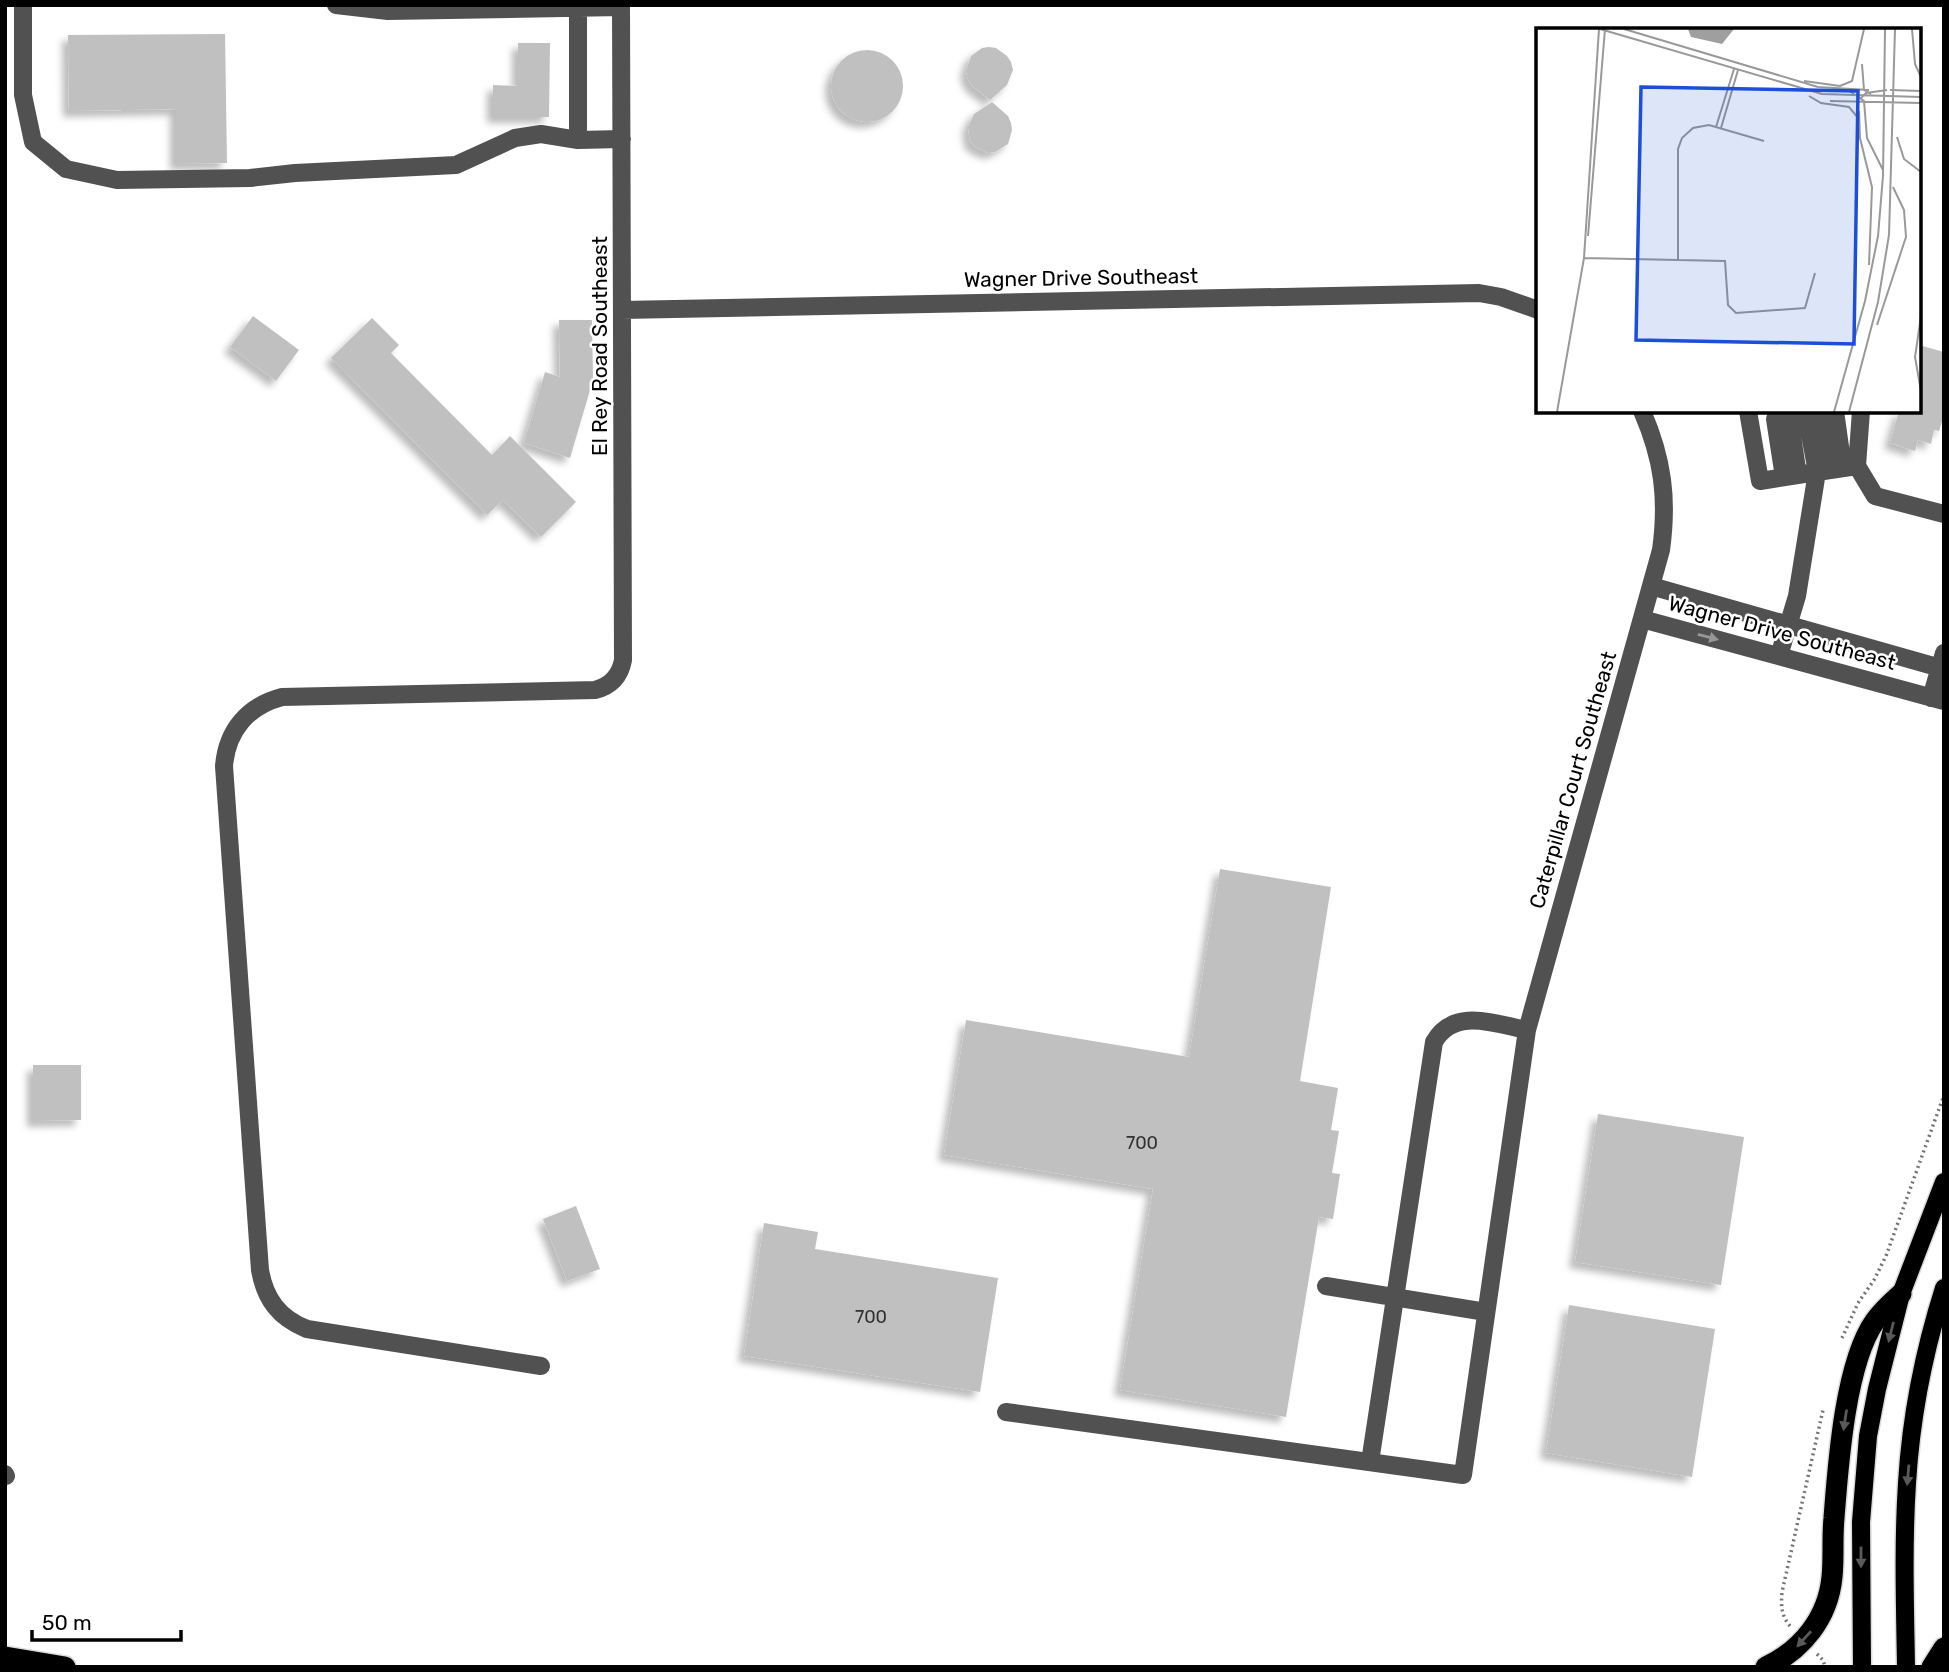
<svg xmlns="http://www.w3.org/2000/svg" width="1949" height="1672" font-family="Rubik,sans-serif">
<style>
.building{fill:#c0c0c0;filter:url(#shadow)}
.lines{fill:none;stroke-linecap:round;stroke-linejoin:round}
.major-casing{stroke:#dbdbdb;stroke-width:21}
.highway-casing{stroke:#dbdbdb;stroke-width:24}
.path{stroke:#737373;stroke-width:3.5;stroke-dasharray:2 3.5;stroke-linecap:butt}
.minor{stroke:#515151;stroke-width:18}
.major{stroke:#000;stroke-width:18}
.highway{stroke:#000;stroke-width:21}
.oneway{fill:#979797}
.oneway2{fill:#595959}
.labels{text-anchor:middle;stroke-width:5;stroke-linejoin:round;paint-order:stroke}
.number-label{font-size:18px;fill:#303030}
.street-label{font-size:21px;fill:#000;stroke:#fff}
.inset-road{fill:none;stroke:#999;stroke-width:2}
.view{fill:#1d4ed8;fill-opacity:0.15;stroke:#1d4ed8;stroke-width:3.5}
.inset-edge{fill:none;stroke:#000;stroke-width:3.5}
</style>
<defs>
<filter id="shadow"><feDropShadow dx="-6" dy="6" stdDeviation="3.5" flood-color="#0004"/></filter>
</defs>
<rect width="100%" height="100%" fill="#fff"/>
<path class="building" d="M 225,34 L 227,163 L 176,164 L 176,109 L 69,111 L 68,35 Z
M 518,43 L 550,43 L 549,117 L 493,117 L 493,85 L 518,86 Z
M 989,47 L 996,48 L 1007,56 L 1011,62 L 1013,70 L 1007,85 L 990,100 L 972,86 L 968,79 L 966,71 L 971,56 L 982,48 Z
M831 86a36 36 0 1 1 72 0a36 36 0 1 1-72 0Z
M 992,102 L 1008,116 L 1011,123 L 1012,130 L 1008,144 L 995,152 L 988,153 L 975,147 L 970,141 L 968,127 L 974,114 Z
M 253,316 L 299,350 L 276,381 L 230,347 Z
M 372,318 L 399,345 L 391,353 L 492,455 L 510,436 L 576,502 L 541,537 L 503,500 L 487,515 L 331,358 Z
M 559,320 L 592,320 L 593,380 L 570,458 L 524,443 L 545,372 L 560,377 Z
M 1919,345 L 1944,352 L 1944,415 L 1939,431 L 1934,430 L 1931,444 L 1918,440 L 1915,451 L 1890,443 L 1899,411 L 1919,411 Z
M 1220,869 L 1331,887 L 1300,1081 L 1338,1088 L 1331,1130 L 1339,1131 L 1332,1173 L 1340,1174 L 1333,1219 L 1319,1217 L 1286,1417 L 1120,1390 L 1153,1189 L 944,1155 L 966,1020 L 1189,1057 Z
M 33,1065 L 81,1065 L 81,1120 L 33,1121 Z
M 1598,1114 L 1744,1137 L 1721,1285 L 1575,1262 Z
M 576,1206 L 600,1269 L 567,1281 L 543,1219 Z
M 764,1223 L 818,1232 L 815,1249 L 998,1278 L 980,1392 L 744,1356 Z
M 1569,1305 L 1715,1329 L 1692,1477 L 1546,1453 Z"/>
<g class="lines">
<defs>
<path id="major" d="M 1862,1667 L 1861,1522 L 1868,1436 L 1877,1389 L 1901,1294 L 1944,1182
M 1906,1667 C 1905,1606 1903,1544 1907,1483 C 1911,1417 1924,1351 1944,1288"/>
<path id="highway" d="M 5,1657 L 65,1667
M 1766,1667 C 1802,1650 1828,1618 1832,1577 C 1834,1557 1832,1538 1834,1518 C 1838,1466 1845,1363 1875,1321 C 1882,1311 1892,1302 1901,1294
M 1932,1667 L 1944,1648"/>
</defs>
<use href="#major" class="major-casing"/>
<use href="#highway" class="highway-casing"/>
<path class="path" d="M 1842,1338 L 1858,1303 L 1874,1280 L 1886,1256 L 1944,1095
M 1790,1626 C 1781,1615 1781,1606 1782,1592 L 1823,1410
M 1817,1654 L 1823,1660 L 1825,1667"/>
<path class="minor" d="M 23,5 L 23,95 L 33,142 L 66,169 L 117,180 L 250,178 L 295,173 L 456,165 L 515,138 L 541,134 L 578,140
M 336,5 L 388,11 L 621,7
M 578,8 L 578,140 L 622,139
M 622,310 L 1479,293 L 1501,297 L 1538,310
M 1748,411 L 1760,481 L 1817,472 L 1806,413
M 1835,411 L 1843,468
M 1822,412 L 1830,470
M 1789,416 L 1798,475
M 1775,419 L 1784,477
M 1857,466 L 1875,496 L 1944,514
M 1651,586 L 1944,669
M 1642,619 L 1944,701
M 1779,656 L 1797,596 L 1817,472 L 1857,466 L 1861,411
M 1931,698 L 1944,653
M 1326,1286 L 1486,1312
M 541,1366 L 307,1329 C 279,1318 265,1299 260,1270 L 224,766 C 227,730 248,706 282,697 L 595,690 C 611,686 620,676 623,660 L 621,5
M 1006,1412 L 1463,1475 L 1527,1030 L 1661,550 C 1668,499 1663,459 1642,411
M 1370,1462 L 1434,1042 C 1454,1007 1495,1024 1527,1030
M 5,1474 L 6,1476"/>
<use href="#major" class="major"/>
<use href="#highway" class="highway"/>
</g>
<defs><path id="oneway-solid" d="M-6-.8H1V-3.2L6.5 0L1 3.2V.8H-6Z" transform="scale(1.75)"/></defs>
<use class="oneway" href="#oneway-solid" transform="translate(1708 637) rotate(15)"/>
<g class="oneway2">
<use href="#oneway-solid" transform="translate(1891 1332) rotate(104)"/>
<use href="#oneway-solid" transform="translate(1845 1420) rotate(99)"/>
<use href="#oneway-solid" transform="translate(1908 1475) rotate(95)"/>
<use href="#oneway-solid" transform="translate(1861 1557) rotate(90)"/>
<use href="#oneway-solid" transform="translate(1804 1639) rotate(132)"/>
</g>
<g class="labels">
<g class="number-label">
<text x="1142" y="1149">700</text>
<text x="871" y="1323">700</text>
</g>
<g class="street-label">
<text transform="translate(1081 278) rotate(-1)" y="7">Wagner Drive Southeast</text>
<text transform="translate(600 346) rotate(-90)" y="7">El Rey Road Southeast</text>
<text transform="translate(1782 633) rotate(15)" y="7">Wagner Drive Southeast</text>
<text transform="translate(1573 780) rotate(-74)" y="7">Caterpillar Court Southeast</text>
</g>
</g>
<g transform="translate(1536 28)">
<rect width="385" height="385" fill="#fff"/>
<path d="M 152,1 L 198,1 L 186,16 L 155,9 Z" fill="#9f9f9f"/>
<path class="inset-road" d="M 64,1 L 286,66 L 385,69M 88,1 L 282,59 L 333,62M 376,1 L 379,36 L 385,49M 326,36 L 328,62 L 335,66M 268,53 L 304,58 L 316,53 L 328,1M 312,62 L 328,73 L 331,110 L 347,142M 354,62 L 385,63M 273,68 L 285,75 L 313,79 L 323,91M 324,71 L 330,65 L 351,62M 294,73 L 340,74M 340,74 L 385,75M 323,83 L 324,110 L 336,159 L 333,237M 180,99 L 198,41M 185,100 L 202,42M 361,109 L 368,131 L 385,144M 52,208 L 69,1M 48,230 L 189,233 L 192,277 L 200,285 L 269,280 L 279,245M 142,232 L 142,121 L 146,110 L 157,100 L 173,97 L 228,113M 385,288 L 379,329 L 385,363M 341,297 L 370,209 L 368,182 L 357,159M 21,384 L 48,230 L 63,1M 298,384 L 329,273 L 342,208 L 347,148 L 349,1M 313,384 L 342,274 L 353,207 L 359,1"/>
<path class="view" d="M 105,59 L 322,63 L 318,316 L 100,312 Z"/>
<rect width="385" height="385" class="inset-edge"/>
</g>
<rect width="1949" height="1672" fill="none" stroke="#000000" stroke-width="14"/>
<path d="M32 1630v10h149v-10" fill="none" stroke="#000000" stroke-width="3.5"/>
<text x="42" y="1630" font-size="21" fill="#000000" stroke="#ffffff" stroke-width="5" paint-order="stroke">50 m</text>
</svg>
